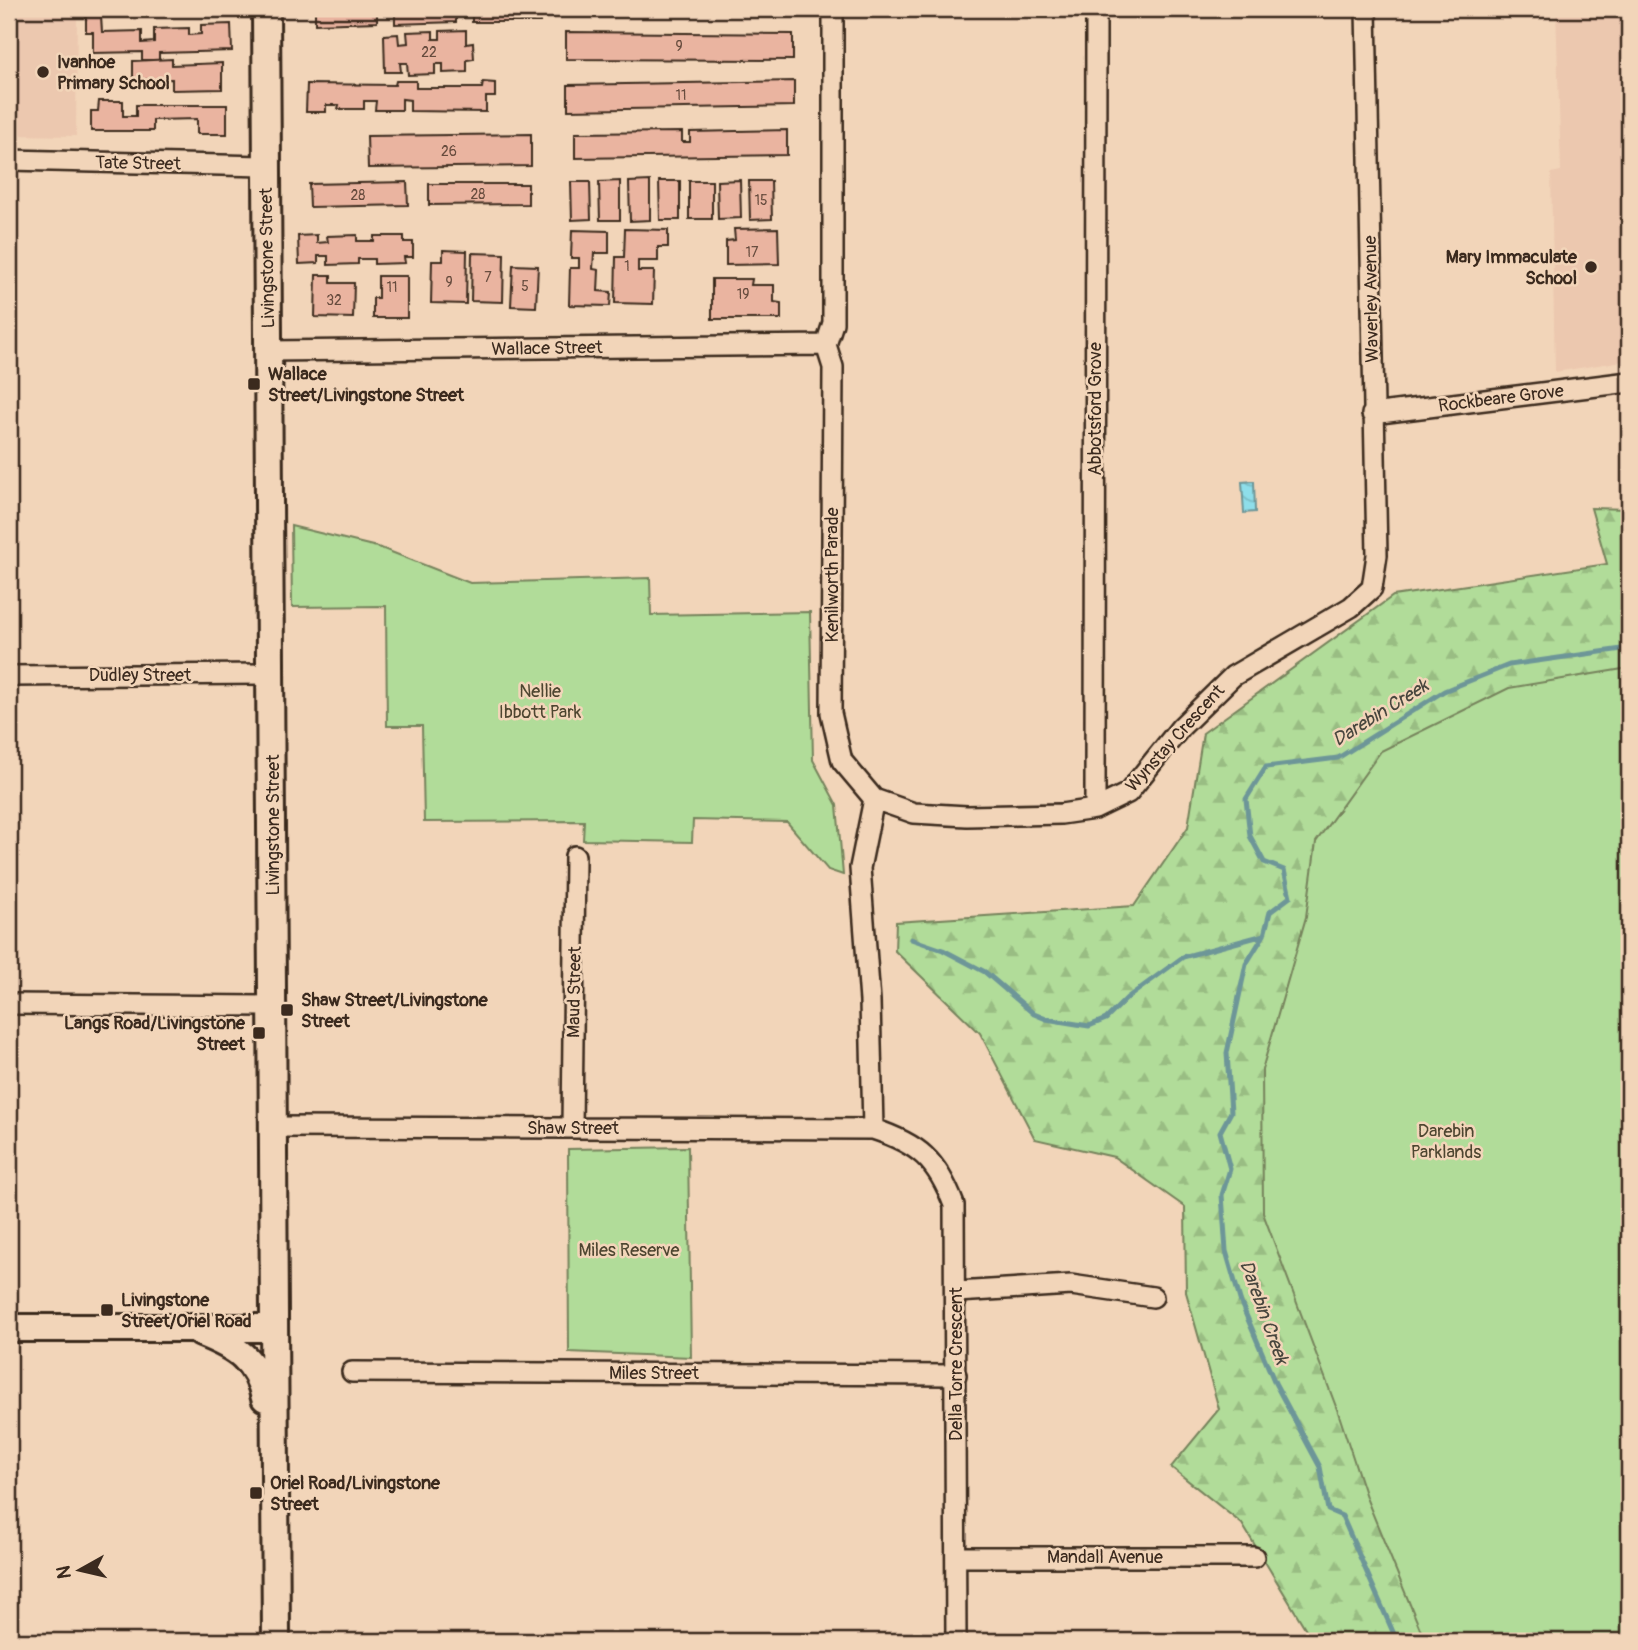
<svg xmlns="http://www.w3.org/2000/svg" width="1638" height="1650" font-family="Pangolin,sans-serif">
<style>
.built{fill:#ecc8af}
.forest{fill:url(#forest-firs);stroke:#76835c;stroke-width:2}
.green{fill:#b1dc99;stroke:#76835c;stroke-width:2}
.water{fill:url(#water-waves);stroke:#6d9698;stroke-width:2}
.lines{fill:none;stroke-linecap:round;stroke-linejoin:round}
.stream{stroke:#6d9698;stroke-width:5}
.building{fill:#eab4a0;stroke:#3b2a1e;stroke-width:2}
.street-casing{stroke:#3b2a1e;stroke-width:24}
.secondary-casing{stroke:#3b2a1e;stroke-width:32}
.street{stroke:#f2d5b9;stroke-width:19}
.secondary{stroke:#f2d5b9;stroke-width:26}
.poi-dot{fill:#3b2a1e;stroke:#f2d5b9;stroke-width:2.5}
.labels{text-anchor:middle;stroke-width:5;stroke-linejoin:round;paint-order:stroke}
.number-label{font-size:14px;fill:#674c3e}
.poi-label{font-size:18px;font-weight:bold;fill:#3b2a1e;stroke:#f2d5b9;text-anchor:start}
.street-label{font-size:18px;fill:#3b2a1e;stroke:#f2d5b9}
.park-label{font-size:18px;fill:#4d4530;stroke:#f2d5b9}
.water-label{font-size:19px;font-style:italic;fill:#47453d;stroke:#f2d5b9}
</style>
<defs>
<pattern id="forest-firs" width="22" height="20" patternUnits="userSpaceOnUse" patternTransform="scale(1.75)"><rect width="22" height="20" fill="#b1dc99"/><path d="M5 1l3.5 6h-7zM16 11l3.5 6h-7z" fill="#99bd83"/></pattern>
<pattern id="water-waves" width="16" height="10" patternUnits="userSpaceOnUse" patternTransform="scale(1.75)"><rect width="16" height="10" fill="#8edeea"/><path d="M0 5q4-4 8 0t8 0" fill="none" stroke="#7bbfc8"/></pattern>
</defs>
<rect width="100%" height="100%" fill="#f2d5b9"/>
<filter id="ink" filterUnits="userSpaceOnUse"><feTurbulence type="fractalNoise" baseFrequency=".0143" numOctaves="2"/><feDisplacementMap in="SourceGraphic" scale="14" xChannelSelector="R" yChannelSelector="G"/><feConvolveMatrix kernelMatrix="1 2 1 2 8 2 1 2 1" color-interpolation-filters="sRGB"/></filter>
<g filter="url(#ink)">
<path class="built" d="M 9,9 L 77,9 L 76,136 L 9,135 Z
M 1556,9 L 1629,9 L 1629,360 L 1555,372 L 1551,173 L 1561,171 Z"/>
<path class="forest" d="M 1591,508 L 1629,509 L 1629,1641 L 1313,1641 L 1242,1524 L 1171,1467 L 1219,1409 L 1186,1292 L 1185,1207 L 1114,1157 L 1035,1139 L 980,1033 L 895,951 L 896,922 L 1134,906 L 1188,827 L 1203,733 L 1393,596 L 1607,564 Z"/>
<path class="green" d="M 291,526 L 381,548 L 470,583 L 650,578 L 651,615 L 810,612 L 813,760 L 837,805 L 843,875 L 828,870 L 787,822 L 693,820 L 692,842 L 583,840 L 584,821 L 424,822 L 422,726 L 387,726 L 386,606 L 292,607 Z
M 1629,668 L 1629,1641 L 1425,1641 L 1367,1500 L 1338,1412 L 1263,1213 L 1262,1070 L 1306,917 L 1316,842 L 1381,751 L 1509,688 Z
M 688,1147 L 691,1357 L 569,1352 L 568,1149 Z"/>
<path class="water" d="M 1254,481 L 1255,512 L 1244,513 L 1242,482 Z"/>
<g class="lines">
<path class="stream" d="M 911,939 L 943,950 L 985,972 L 1034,1014 L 1046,1019 L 1089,1026 L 1106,1019 L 1127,998 L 1183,957 L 1264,935
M 1397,1641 L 1342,1516 L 1328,1510 L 1320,1467 L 1275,1383 L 1241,1303 L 1226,1251 L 1222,1195 L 1230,1169 L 1220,1132 L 1231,1112 L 1227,1053 L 1246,964 L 1264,935 L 1270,912 L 1290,897 L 1284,870 L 1264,862 L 1250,836 L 1246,799 L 1266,767 L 1338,758 L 1444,691 L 1509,665 L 1629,648"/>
</g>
<path class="building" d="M 315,9 L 377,9 L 377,22 L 315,24 Z
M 395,9 L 456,9 L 456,22 L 395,24 Z
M 472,9 L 539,9 L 540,22 L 472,22 Z
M 566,9 L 793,9 L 793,11 Z
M 86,16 L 101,16 L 102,32 L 142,31 L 142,43 L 154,42 L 154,29 L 189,28 L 189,35 L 201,34 L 201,25 L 231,24 L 232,51 L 159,53 L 159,60 L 142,60 L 142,52 L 93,53 L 93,32 L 86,32 Z
M 466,30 L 466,44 L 473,43 L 474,59 L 467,60 L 467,72 L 443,73 L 443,64 L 435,64 L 435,74 L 408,75 L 407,63 L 400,63 L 401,72 L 385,72 L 384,35 L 398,34 L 399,44 L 408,43 L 407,32 L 433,31 L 433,39 L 440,39 L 440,31 Z
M 566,32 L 793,34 L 793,60 L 566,59 Z
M 172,59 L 172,65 L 222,63 L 222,89 L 172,90 L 172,79 L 133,80 L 133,61 Z
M 396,81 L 416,81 L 416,88 L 482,88 L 483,82 L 495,83 L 495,97 L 486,97 L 486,112 L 410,111 L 410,100 L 402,99 L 402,110 L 375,110 L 376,101 L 364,101 L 364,109 L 338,109 L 339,105 L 326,105 L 326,112 L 306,112 L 307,84 L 395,85 Z
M 794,81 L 794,106 L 568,110 L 568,85 Z
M 99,101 L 123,101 L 123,116 L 136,116 L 136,105 L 227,105 L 227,134 L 197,134 L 197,119 L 153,120 L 153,131 L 91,131 L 91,111 L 98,111 Z
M 787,130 L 787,155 L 575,158 L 575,133 L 682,132 L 682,142 L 690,142 L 690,132 Z
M 531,134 L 531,166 L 368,168 L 367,136 Z
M 740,180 L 741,218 L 718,219 L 717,181 Z
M 620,181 L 620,220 L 600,220 L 599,182 Z
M 650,181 L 650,220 L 630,221 L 629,182 Z
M 659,181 L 680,181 L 680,220 L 660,220 Z
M 689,181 L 712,181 L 712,219 L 689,219 Z
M 749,181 L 771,181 L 772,219 L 750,220 Z
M 407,182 L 408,205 L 310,207 L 309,184 Z
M 571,182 L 590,182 L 591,219 L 572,220 Z
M 429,184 L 528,184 L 528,204 L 429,205 Z
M 778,228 L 779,264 L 726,265 L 726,241 L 735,240 L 734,229 Z
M 625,229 L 668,230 L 668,247 L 658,247 L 658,261 L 638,261 L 638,271 L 654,271 L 653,304 L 615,303 L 616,257 L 624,257 Z
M 572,230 L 609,231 L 609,253 L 594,253 L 593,269 L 599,270 L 598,291 L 611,292 L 610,306 L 569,305 L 570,268 L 579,268 L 579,258 L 571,258 Z
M 317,235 L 317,243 L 328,242 L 327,236 L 357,235 L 357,241 L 374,241 L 374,236 L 404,236 L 404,242 L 413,242 L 413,257 L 404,257 L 405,263 L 374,264 L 374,259 L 358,259 L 358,264 L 328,265 L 328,256 L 318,256 L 318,263 L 299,264 L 298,236 Z
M 443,250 L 467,251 L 466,304 L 431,303 L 432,261 L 443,261 Z
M 472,253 L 504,254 L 503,302 L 471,301 Z
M 513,265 L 538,266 L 536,307 L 511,306 Z
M 316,275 L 331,275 L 331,283 L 354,283 L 353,318 L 315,317 Z
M 378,276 L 407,276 L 407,318 L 373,318 L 373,298 L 378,298 Z
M 712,279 L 752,279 L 751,285 L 774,285 L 774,302 L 781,303 L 781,319 L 712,319 Z"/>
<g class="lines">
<defs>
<path id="street" d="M 833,9 L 833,323 L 826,345 L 833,367 L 831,713 L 842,761 L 874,799
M 9,160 L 266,166
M 269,351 L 826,345
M 1372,414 L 1629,382
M 9,676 L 271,674
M 874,799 L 914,813 L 967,816 L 1061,814 L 1095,809 L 1128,793 L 1181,727 L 1233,676 L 1351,607 L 1372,588 L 1377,555 L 1366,9
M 1095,809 L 1096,9
M 9,1004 L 274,1006
M 274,1127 L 873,1129 C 919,1144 937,1160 954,1205 L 956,1641
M 572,1128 L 575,856
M 873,1129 L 870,1001 L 860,868 L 874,799
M 957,1292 L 1071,1285 L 1153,1297
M 352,1372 L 956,1375
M 956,1557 L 1254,1557"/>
<path id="secondary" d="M 266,9 L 276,1641
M 9,1328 L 272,1328
M 201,1333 C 236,1347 257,1359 265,1398"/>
</defs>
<use href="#street" class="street-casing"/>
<use href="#secondary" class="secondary-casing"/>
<use href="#street" class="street"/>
<use href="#secondary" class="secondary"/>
</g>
</g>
<g class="poi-dot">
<circle cx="43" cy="72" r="7"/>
<circle cx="1591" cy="267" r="7"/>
<rect x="247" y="377" width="14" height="14" rx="3.5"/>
<rect x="280" y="1003" width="14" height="14" rx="3.5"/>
<rect x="252" y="1026" width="14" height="14" rx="3.5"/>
<rect x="100" y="1303" width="14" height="14" rx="3.5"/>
<rect x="249" y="1486" width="14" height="14" rx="3.5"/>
</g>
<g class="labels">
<g class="number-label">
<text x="679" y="51">9</text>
<text x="429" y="57">22</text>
<text x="681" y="100">11</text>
<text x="449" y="156">26</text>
<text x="478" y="199">28</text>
<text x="358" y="200">28</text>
<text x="761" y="205">15</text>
<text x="752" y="257">17</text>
<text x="627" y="271">1</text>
<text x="488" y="282">7</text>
<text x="449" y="287">9</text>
<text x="525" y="291">5</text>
<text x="392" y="292">11</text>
<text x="743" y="299">19</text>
<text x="334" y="305">32</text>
</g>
<g class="poi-label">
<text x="57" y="68">Ivanhoe<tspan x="57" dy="21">Primary School</tspan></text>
<text x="1577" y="263" text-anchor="end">Mary Immaculate<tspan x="1577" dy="21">School</tspan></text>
<text x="268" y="380">Wallace<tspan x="268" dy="21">Street/Livingstone Street</tspan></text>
<text x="301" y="1006">Shaw Street/Livingstone<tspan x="301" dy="21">Street</tspan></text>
<text x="245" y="1029" text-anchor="end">Langs Road/Livingstone<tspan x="245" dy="21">Street</tspan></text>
<text x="121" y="1306">Livingstone<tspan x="121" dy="21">Street/Oriel Road</tspan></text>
<text x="270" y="1489">Oriel Road/Livingstone<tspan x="270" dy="21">Street</tspan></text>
</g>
<g class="street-label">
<text transform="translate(138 163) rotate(1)" y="6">Tate Street</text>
<text transform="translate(267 258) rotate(-91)" y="6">Livingstone Street</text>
<text transform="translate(1371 299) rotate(-91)" y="6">Waverley Avenue</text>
<text transform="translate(547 348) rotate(-1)" y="6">Wallace Street</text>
<text transform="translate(1501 398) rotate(-7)" y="6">Rockbeare Grove</text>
<text transform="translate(1095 409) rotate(-90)" y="6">Abbotsford Grove</text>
<text transform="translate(832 575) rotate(-90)" y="6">Kenilworth Parade</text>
<text x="140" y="681">Dudley Street</text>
<text transform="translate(1175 738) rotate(-48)" y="6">Wynstay Crescent</text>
<text transform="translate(273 825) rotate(-90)" y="6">Livingstone Street</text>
<text transform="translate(574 992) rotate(-89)" y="6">Maud Street</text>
<text x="573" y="1134">Shaw Street</text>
<text transform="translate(956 1364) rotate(-90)" y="6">Della Torre Crescent</text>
<text x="654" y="1379">Miles Street</text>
<text x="1105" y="1563">Mandall Avenue</text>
</g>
<g class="park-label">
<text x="540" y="697">Nellie<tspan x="540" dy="21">Ibbott Park</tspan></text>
<text x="1446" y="1137">Darebin<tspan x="1446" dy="21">Parklands</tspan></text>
<text x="629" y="1256">Miles Reserve</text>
</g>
<g class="water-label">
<text transform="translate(1380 712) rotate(-32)" y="7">Darebin Creek</text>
<text transform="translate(1265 1312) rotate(70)" y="7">Darebin Creek</text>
</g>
</g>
<rect width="1638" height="1650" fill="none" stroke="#f2d5b9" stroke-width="35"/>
<rect x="18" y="18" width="1603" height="1615" fill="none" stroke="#3b2a1e" stroke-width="2.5" filter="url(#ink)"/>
<g transform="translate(80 1570) rotate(262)" stroke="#f2d5b9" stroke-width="5" paint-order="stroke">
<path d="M0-5L12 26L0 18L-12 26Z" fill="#3b2a1e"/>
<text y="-10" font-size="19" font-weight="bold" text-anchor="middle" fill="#3b2a1e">N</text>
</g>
</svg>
